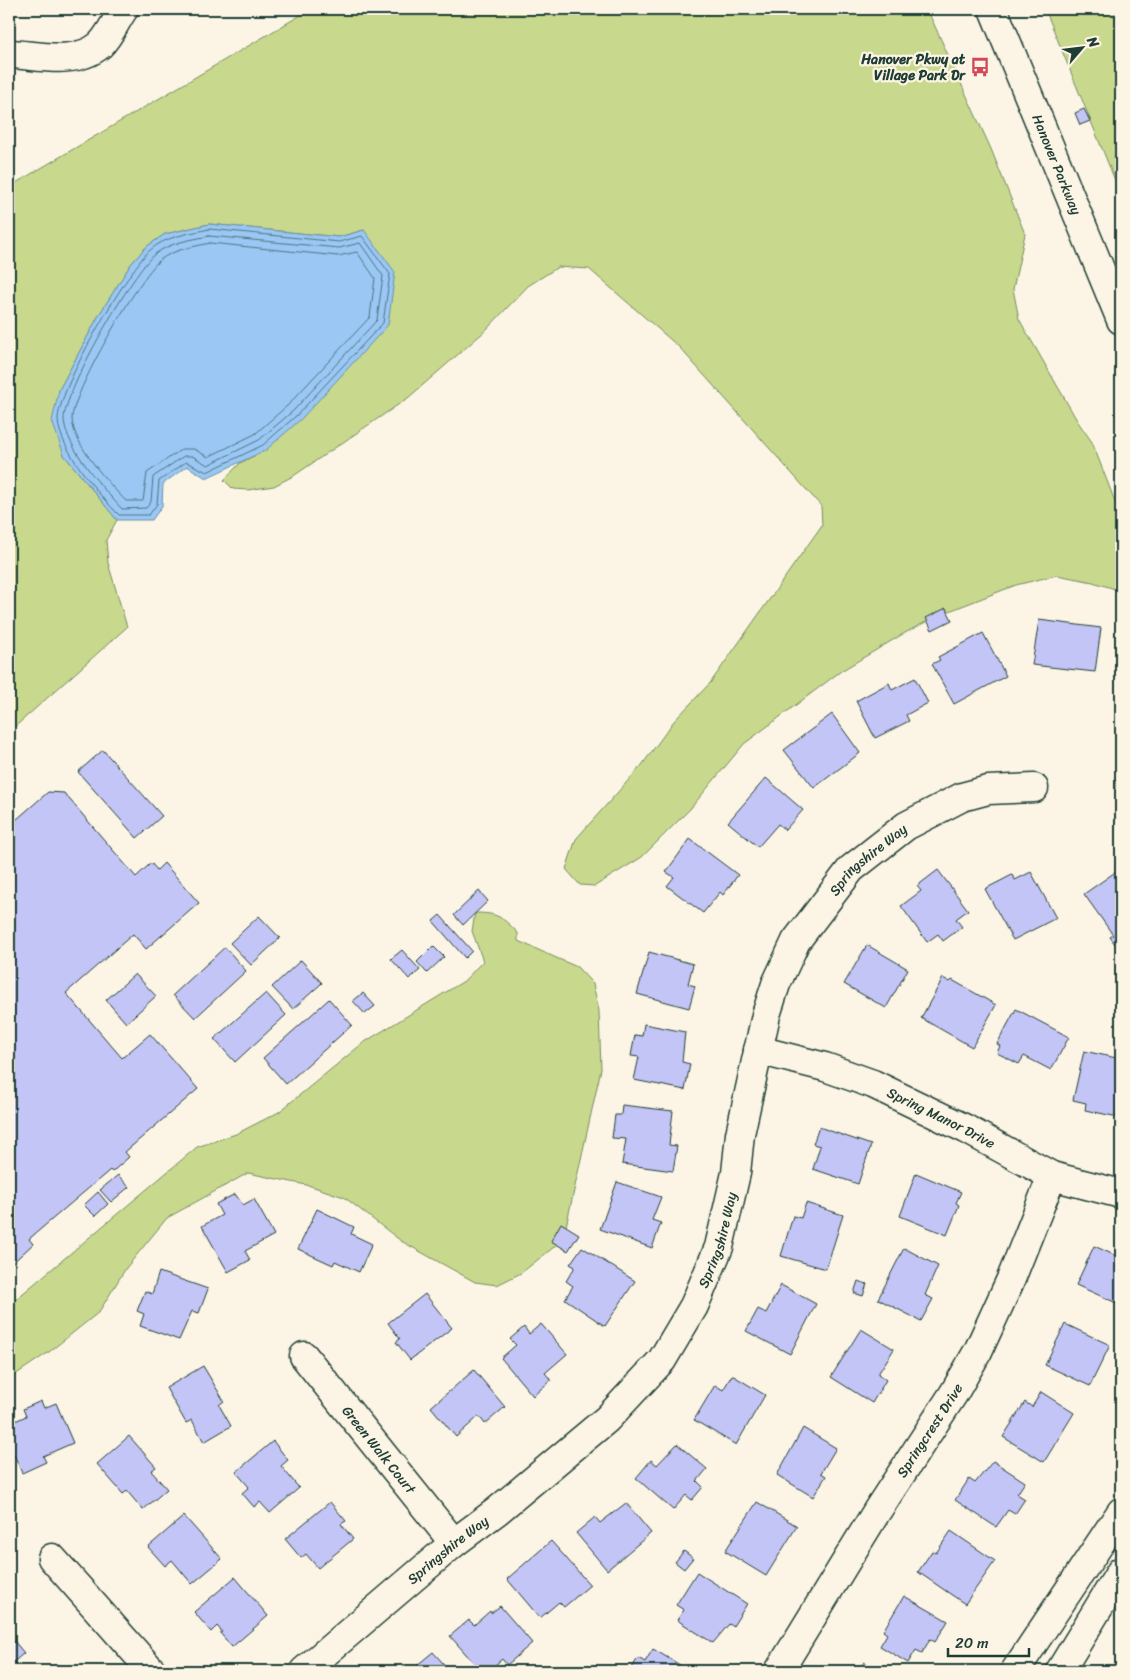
<svg xmlns="http://www.w3.org/2000/svg" width="1130" height="1680" font-family="Sriracha,sans-serif">
<style>
.green{fill:#c8d98d;stroke:#748b60}
.water{fill:#9ac7f4;stroke:#6990a7}
.lines{fill:none;stroke-linecap:round;stroke-linejoin:round}
.shore{stroke:#507481;stroke-width:1}
.building{fill:#c4c5f7;stroke:#1f3d34}
.minor-casing{stroke:#1f3d34;stroke-width:31}
.minor{stroke:#fcf5e5;stroke-width:28}
.labels{text-anchor:middle;stroke-width:4.5;stroke-linejoin:round;paint-order:stroke}
.poi-label{font-size:14px;font-weight:bold;fill:#1f3d34;stroke:#fcf5e5;text-anchor:end}
.street-label{font-size:14px;fill:#1f3d34;stroke:#fcf5e5}
</style>
<rect width="100%" height="100%" fill="#fcf5e5"/>
<filter id="ink" filterUnits="userSpaceOnUse"><feTurbulence type="fractalNoise" baseFrequency=".02" numOctaves="2"/><feDisplacementMap in="SourceGraphic" scale="10" xChannelSelector="R" yChannelSelector="G"/><feConvolveMatrix kernelMatrix="1 2 1 2 8 2 1 2 1" color-interpolation-filters="sRGB"/></filter>
<g filter="url(#ink)">
<path class="green" d="M 311,9 L 927,9 L 991,149 L 1025,234 L 1013,289 L 1019,319 L 1078,422 L 1092,442 L 1121,517 L 1121,591 L 1093,582 L 1057,575 L 1016,585 L 939,615 L 903,634 L 841,671 L 744,744 L 690,809 L 642,857 L 595,886 L 580,885 L 566,869 L 576,839 L 642,765 L 674,721 L 711,682 L 822,525 L 821,506 L 679,347 L 589,269 L 558,267 L 528,286 L 485,331 L 408,398 L 295,475 L 274,486 L 248,490 L 233,489 L 224,480 L 240,463 L 266,450 L 364,230 L 339,237 L 209,224 L 165,234 L 146,247 L 131,264 L 99,315 L 59,390 L 64,455 L 117,520 L 106,540 L 108,563 L 127,627 L 9,732 L 9,187 Z
M 1045,9 L 1121,9 L 1121,195 Z
M 475,913 C 498,913 502,917 518,933 L 518,941 L 577,967 L 593,984 L 599,1011 L 601,1069 L 563,1240 L 521,1273 L 497,1285 L 475,1282 L 401,1241 L 344,1197 L 311,1186 L 248,1173 L 167,1218 L 126,1268 L 99,1312 L 49,1352 L 9,1379 L 9,1305 L 197,1147 L 236,1134 L 279,1112 L 363,1043 L 464,981 L 483,961 L 472,931 Z"/>
<path class="water" d="M 209,224 L 339,237 L 364,230 L 395,272 L 388,325 L 301,419 L 266,450 L 206,478 L 187,466 L 163,484 L 162,506 L 152,520 L 117,520 L 64,455 L 52,421 L 59,390 L 99,315 L 131,264 L 146,247 L 165,234 Z"/>
<g class="lines">
<path class="shore" d="M 209,229 L 339,242 L 362,236 L 390,274 L 383,323 L 297,415 L 263,445 L 207,472 L 186,462 L 159,481 L 157,504 L 149,515 L 119,515 C 99,495 60,449 58,421 C 56,392 127,272 149,251 C 165,236 188,234 209,229 Z
M 209,236 L 339,248 L 360,243 L 383,276 L 377,320 L 293,411 L 259,440 L 208,465 L 192,456 L 184,456 L 153,477 L 151,502 L 146,508 L 122,509 C 104,490 66,447 64,420 C 62,395 134,270 155,254 C 171,242 190,240 209,236 Z
M 210,243 L 338,256 L 357,252 L 375,278 L 370,317 L 288,405 L 255,434 L 208,457 L 194,449 L 182,449 L 147,473 L 143,501 L 126,501 C 109,484 73,444 72,419 C 71,395 140,276 160,260 C 174,249 193,247 210,243 Z"/>
</g>
<path class="building" d="M 1084,109 L 1090,121 L 1080,125 L 1075,113 Z
M 946,608 L 952,620 L 932,630 L 926,618 Z
M 1039,620 L 1101,628 L 1095,672 L 1032,665 Z
M 983,633 L 1006,676 L 954,704 L 932,664 L 940,660 L 938,657 Z
M 915,678 L 928,703 L 906,715 L 909,721 L 875,738 L 856,701 L 889,683 L 892,690 Z
M 832,714 L 860,753 L 814,788 L 784,750 Z
M 103,750 L 162,816 L 137,838 L 78,772 Z
M 766,778 L 803,810 L 785,830 L 778,824 L 758,847 L 728,822 Z
M 48,792 L 64,793 L 136,877 L 151,863 L 157,870 L 164,863 L 199,903 L 146,949 L 133,934 L 66,993 L 122,1058 L 150,1034 L 198,1089 L 125,1152 L 129,1157 L 112,1172 L 110,1170 L 29,1239 L 33,1244 L 9,1266 L 9,826 Z
M 690,839 L 738,875 L 723,895 L 720,892 L 703,913 L 667,886 L 674,877 L 666,872 Z
M 1121,868 L 1121,940 L 1115,944 L 1110,937 L 1113,935 L 1084,894 Z
M 938,870 L 968,910 L 956,919 L 962,927 L 943,941 L 938,934 L 927,942 L 901,906 L 921,891 L 917,886 Z
M 1031,872 L 1056,918 L 1013,940 L 985,889 L 1012,875 L 1015,880 Z
M 479,891 L 488,901 L 463,925 L 454,915 Z
M 440,915 L 472,951 L 465,958 L 433,921 Z
M 259,916 L 280,938 L 251,965 L 230,943 Z
M 867,945 L 908,969 L 886,1008 L 844,984 Z
M 433,946 L 444,957 L 427,973 L 417,962 Z
M 225,947 L 246,971 L 195,1018 L 173,995 Z
M 402,950 L 420,970 L 409,979 L 391,959 Z
M 649,952 L 693,964 L 688,984 L 695,986 L 689,1008 L 637,994 Z
M 301,960 L 322,983 L 293,1009 L 272,987 Z
M 135,974 L 156,996 L 126,1023 L 106,1000 Z
M 943,978 L 950,982 L 952,980 L 996,1005 L 972,1047 L 921,1018 Z
M 266,993 L 286,1015 L 235,1062 L 214,1039 Z
M 363,993 L 375,1006 L 365,1014 L 353,1001 Z
M 329,999 L 352,1025 L 286,1084 L 263,1058 Z
M 1016,1009 L 1069,1037 L 1051,1070 L 1024,1056 L 1019,1064 L 997,1053 L 1000,1046 L 997,1044 Z
M 644,1024 L 685,1032 L 682,1062 L 690,1064 L 685,1090 L 634,1080 L 639,1057 L 631,1056 L 635,1035 L 642,1036 Z
M 1084,1051 L 1121,1059 L 1121,1105 L 1118,1117 L 1085,1110 L 1086,1103 L 1073,1100 Z
M 622,1105 L 673,1111 L 669,1145 L 677,1146 L 673,1171 L 622,1164 L 626,1139 L 612,1138 L 615,1115 L 621,1115 Z
M 819,1127 L 871,1145 L 858,1184 L 813,1169 L 820,1146 L 813,1144 Z
M 916,1173 L 961,1192 L 956,1203 L 959,1205 L 947,1235 L 900,1216 Z
M 118,1175 L 129,1187 L 111,1202 L 100,1190 Z
M 617,1182 L 661,1197 L 652,1220 L 661,1223 L 652,1248 L 600,1229 Z
M 98,1192 L 108,1204 L 95,1216 L 84,1205 Z
M 235,1194 L 243,1205 L 254,1199 L 274,1235 L 245,1251 L 250,1260 L 228,1272 L 202,1226 L 222,1215 L 216,1204 Z
M 806,1203 L 843,1215 L 826,1269 L 781,1256 L 793,1216 L 801,1218 Z
M 317,1209 L 354,1227 L 351,1234 L 372,1244 L 359,1272 L 335,1261 L 333,1265 L 298,1249 Z
M 561,1223 L 579,1234 L 568,1251 L 551,1241 Z
M 1094,1246 L 1121,1258 L 1121,1305 L 1076,1285 Z
M 582,1247 L 635,1281 L 605,1326 L 565,1299 L 573,1286 L 566,1281 L 575,1267 L 570,1264 Z
M 904,1248 L 938,1266 L 925,1295 L 933,1299 L 921,1321 L 878,1299 Z
M 159,1272 L 208,1289 L 199,1313 L 192,1311 L 179,1340 L 140,1326 L 144,1314 L 137,1311 L 145,1291 L 152,1294 Z
M 858,1281 L 867,1284 L 863,1296 L 854,1293 Z
M 781,1285 L 816,1304 L 790,1354 L 746,1331 L 758,1309 L 766,1313 Z
M 425,1294 L 452,1328 L 410,1360 L 396,1342 L 400,1339 L 388,1323 Z
M 541,1324 L 567,1354 L 545,1373 L 551,1380 L 533,1396 L 501,1358 L 516,1345 L 510,1339 L 524,1327 L 529,1334 Z
M 1065,1324 L 1110,1345 L 1090,1386 L 1045,1365 Z
M 861,1329 L 894,1349 L 878,1374 L 886,1380 L 872,1403 L 831,1377 Z
M 203,1366 L 224,1401 L 219,1405 L 231,1426 L 204,1442 L 192,1420 L 186,1423 L 166,1388 Z
M 474,1370 L 505,1407 L 485,1424 L 479,1416 L 456,1437 L 431,1407 Z
M 732,1375 L 765,1395 L 736,1445 L 694,1420 L 715,1385 L 723,1390 Z
M 1041,1392 L 1074,1413 L 1044,1462 L 1003,1437 L 1025,1402 L 1032,1407 Z
M 41,1401 L 44,1408 L 56,1403 L 73,1443 L 43,1456 L 46,1462 L 22,1473 L 9,1443 L 9,1424 L 26,1416 L 23,1409 Z
M 803,1428 L 836,1448 L 821,1473 L 826,1476 L 813,1497 L 777,1475 Z
M 129,1436 L 156,1467 L 151,1471 L 167,1489 L 143,1510 L 127,1491 L 123,1494 L 97,1464 Z
M 273,1441 L 288,1460 L 281,1466 L 299,1488 L 270,1513 L 260,1502 L 254,1507 L 242,1493 L 249,1487 L 236,1472 Z
M 677,1444 L 707,1469 L 697,1481 L 703,1487 L 692,1500 L 686,1495 L 673,1510 L 636,1478 L 651,1460 L 657,1465 Z
M 993,1461 L 1025,1482 L 1017,1494 L 1025,1499 L 1015,1514 L 1008,1510 L 996,1527 L 955,1500 L 969,1479 L 975,1483 Z
M 330,1502 L 346,1521 L 341,1524 L 353,1539 L 318,1568 L 306,1554 L 301,1558 L 285,1539 Z
M 757,1502 L 797,1526 L 766,1576 L 725,1551 Z
M 626,1503 L 651,1533 L 607,1570 L 576,1533 L 595,1517 L 600,1523 Z
M 184,1516 L 222,1559 L 192,1584 L 172,1560 L 165,1566 L 148,1547 Z
M 951,1531 L 995,1561 L 965,1604 L 918,1572 L 932,1551 L 936,1553 Z
M 551,1541 L 590,1585 L 564,1607 L 559,1602 L 540,1618 L 507,1579 Z
M 684,1551 L 693,1558 L 684,1569 L 675,1562 Z
M 697,1572 L 747,1604 L 733,1626 L 729,1624 L 713,1643 L 677,1620 L 684,1610 L 676,1605 Z
M 235,1577 L 268,1616 L 232,1647 L 220,1633 L 222,1632 L 217,1626 L 211,1632 L 194,1612 Z
M 904,1596 L 948,1621 L 935,1642 L 930,1639 L 922,1653 L 916,1650 L 908,1663 L 880,1646 L 887,1634 L 883,1631 Z
M 500,1606 L 532,1643 L 507,1665 L 502,1659 L 488,1671 L 481,1671 L 450,1636 L 469,1620 L 474,1625 L 490,1611 L 491,1613 Z
M 14,1641 L 24,1653 L 9,1666 L 9,1645 Z
M 653,1649 L 690,1671 L 630,1671 L 638,1658 L 645,1662 Z
M 433,1652 L 450,1671 L 410,1671 Z
M 864,1662 L 878,1671 L 858,1671 Z
M 57,1664 L 63,1671 L 48,1671 Z"/>
<g class="lines">
<defs>
<g id="minor">
<path id="s1" d="M 993,9 L 1121,320"/>
<path d="M 9,54 C 38,55 75,66 100,45 C 110,35 116,20 124,9"/>
<path id="s2" d="M 758,1050 L 825,1067 L 873,1084 L 966,1129 L 1052,1176 L 1121,1194"/>
<path id="s3" d="M 304,1356 L 454,1543"/>
<path d="M 52,1558 L 152,1671"/>
<path id="s4" d="M 304,1671 L 454,1543 L 497,1511 L 607,1419 L 662,1360 L 694,1306 L 719,1247 L 736,1173 L 740,1134 L 766,1015 L 776,984 L 796,941 L 851,869 L 906,826 L 962,797 L 988,790 L 1034,788"/>
<path id="s5" d="M 779,1671 L 877,1511 L 954,1393 L 978,1351 L 1011,1279 L 1052,1176"/>
<path d="M 1015,1671 L 1121,1512"/>
<path d="M 1060,1671 L 1121,1571"/>
</g>
</defs>
<use href="#minor" class="minor-casing"/>
<use href="#minor" class="minor"/>
</g>
</g>
<defs>
<symbol id="bus-bare" viewBox="-9 -9 18 18"><path d="M-5-6H5V4H4V6H2V4H-2V6H-4V4H-5ZM-3.5-4V0h7V-4ZM-3.5 1.2v1.5H-2V1.2ZM2 1.2v1.5H3.5V1.2Z" fill="#d1495b" stroke="#fcf5e5" stroke-width="2.5" paint-order="stroke"/></symbol>
</defs>
<g fill-rule="evenodd">
<use href="#bus-bare" x="966" y="53" width="28" height="28"/>
</g>
<g class="labels">
<g class="poi-label">
<text x="965" y="64">Hanover Pkwy at<tspan x="965" dy="16">Village Park Dr</tspan></text>
</g>
<g class="street-label">
<text dy="5" stroke="none"><textPath href="#s1" startOffset="168">Hanover Parkway</textPath></text>
<text dy="5" stroke="none"><textPath href="#s4" startOffset="1028">Springshire Way</textPath></text>
<text dy="5" stroke="none"><textPath href="#s2" startOffset="196">Spring Manor Drive</textPath></text>
<text dy="5" stroke="none"><textPath href="#s4" startOffset="608">Springshire Way</textPath></text>
<text dy="5" stroke="none"><textPath href="#s5" startOffset="284">Springcrest Drive</textPath></text>
<text dy="5" stroke="none"><textPath href="#s3" startOffset="120">Green Walk Court</textPath></text>
<text dy="5" stroke="none"><textPath href="#s4" startOffset="188">Springshire Way</textPath></text>
</g>
</g>
<rect width="1130" height="1680" fill="none" stroke="#fcf5e5" stroke-width="30"/>
<rect x="15" y="15" width="1100" height="1650" fill="none" stroke="#1f3d34" stroke-width="2" filter="url(#ink)"/>
<g transform="translate(1082 48) rotate(62)" stroke="#fcf5e5" stroke-width="4" paint-order="stroke">
<path d="M0-4L9 19L0 12L-9 19Z" fill="#1f3d34"/>
<text y="-8" font-size="14" font-weight="bold" text-anchor="middle" fill="#1f3d34">N</text>
</g>
<path d="M948 1648v8h81v-8" fill="none" stroke="#1f3d34" stroke-width="2.5"/>
<text x="955" y="1648" font-size="15" fill="#1f3d34" stroke="#fcf5e5" stroke-width="4" paint-order="stroke">20 m</text>
</svg>
